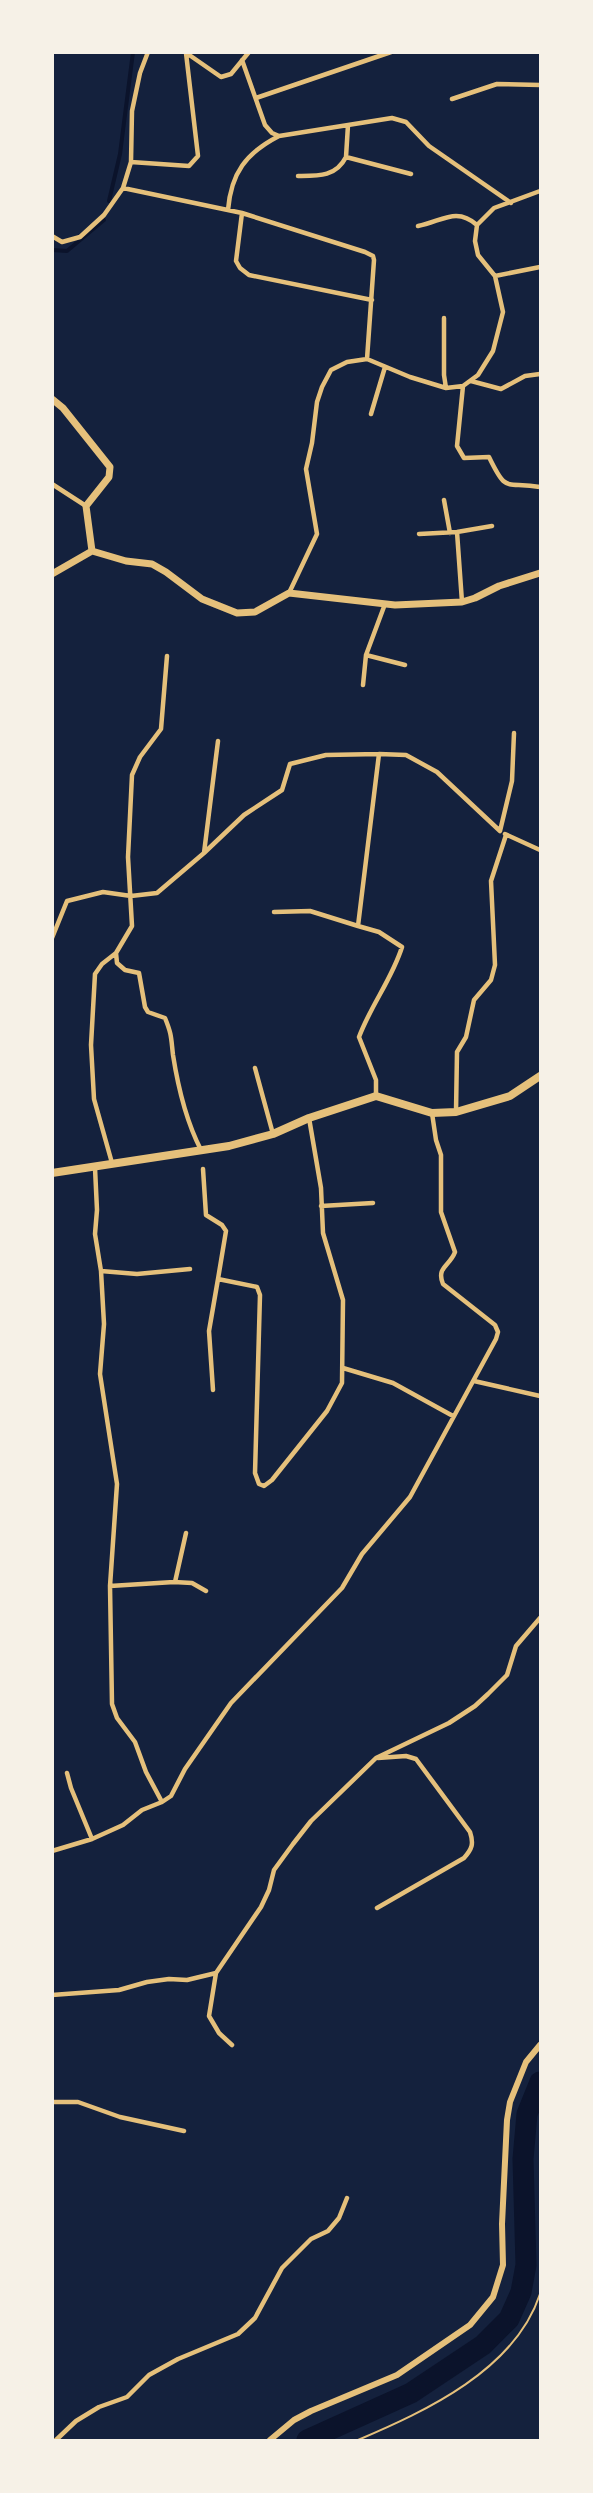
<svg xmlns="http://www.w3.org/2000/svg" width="593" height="2493" font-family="Lato,sans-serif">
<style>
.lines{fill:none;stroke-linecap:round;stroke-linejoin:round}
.stream{stroke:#0b132b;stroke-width:4}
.river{stroke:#0b132b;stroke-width:21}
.path{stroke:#e5c07b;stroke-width:2}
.minor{stroke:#e5c07b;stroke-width:4.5}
.tertiary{stroke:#e5c07b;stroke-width:6}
.secondary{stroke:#e5c07b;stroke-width:7}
.primary{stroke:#e5c07b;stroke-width:8}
</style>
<rect width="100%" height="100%" fill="#14213d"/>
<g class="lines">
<path class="stream" d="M 109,201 L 120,154 L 133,52
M 52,250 L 67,251 L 104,220"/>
<path class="river" d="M 307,2440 L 411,2393 L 483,2345 L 509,2319 L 521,2292 L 526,2265 L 523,2159 L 527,2114 L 540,2082"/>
<path class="path" d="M 358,2440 C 426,2411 515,2370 540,2294"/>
<path class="minor" d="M 185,52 L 221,77 L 231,74 L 249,52
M 242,60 L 265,125 L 272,133 L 279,136 L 392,118 L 406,122 L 429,146 L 511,203
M 256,98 L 391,52
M 452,99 L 497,84 L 540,85
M 348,125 L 346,157 L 411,174
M 131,162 L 189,166 L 198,156 L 186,53
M 298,176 C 318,176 336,177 346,157
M 123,188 L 131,162 L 132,111 L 140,73 L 148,52
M 228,210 C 231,173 246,153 279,136
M 242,213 L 236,261 L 240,268 L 249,275 L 372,300
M 477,225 L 494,208 L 540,191
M 418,226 C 441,222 456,206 477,225
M 52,236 L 62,242 L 80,237 L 104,215 L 123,188 L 242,213 L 365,252 L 373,256 L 374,260 L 367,359
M 495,276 L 540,267
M 444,318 L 444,375 L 446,388
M 471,381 L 501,389 L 525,376 L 540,374
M 463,386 L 457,446 L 464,458 L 489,457 C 507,494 504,481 540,487
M 371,414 L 385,367
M 52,484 L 86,506
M 444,500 L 450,533
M 457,532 L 462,602
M 419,534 L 457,532 L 492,526
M 289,593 L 317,534 L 306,469 L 312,443 L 317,402 L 322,387 L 331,370 L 347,362 L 367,359 L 410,377 L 446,388 L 463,386 L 478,375 L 493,351 L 503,312 L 495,276 L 478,255 L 475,241 L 477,225
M 366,655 L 385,604
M 167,656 L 161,729 L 140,757 L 132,775 L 128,857 L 132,926 L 116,953 L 117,963 L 125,970 L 139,973 L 145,1007 L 148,1012 L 165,1018 C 172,1035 171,1038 173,1055 C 178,1087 186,1121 201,1150
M 363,685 L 366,655 L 405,665
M 379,754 L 406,755 L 437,772 L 500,831 L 512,781 L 514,733
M 505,834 L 540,850
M 204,853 L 244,815 L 282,790 L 290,764 L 326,755 L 379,754 L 358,926 L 310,911 L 274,912
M 358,926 L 379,932 L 402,947 C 392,979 371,1005 359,1037 L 376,1080 L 376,1096
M 52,938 L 67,901 L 103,892 L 131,896 L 157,893 L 204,853 L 218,741
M 255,1068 L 273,1134
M 456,1112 L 457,1052 L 466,1037 L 474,1000 L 491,980 L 495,965 L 491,881 L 506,835
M 112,1163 L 94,1099 L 91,1045 L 95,974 L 102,964 L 116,953
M 203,1169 L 206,1215 L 222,1225 L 226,1231 L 218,1279 L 257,1287 L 260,1295 L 255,1473 L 259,1484 L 264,1486 L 272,1480 L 327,1411 L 342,1383 L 343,1300 L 323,1233 L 321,1188 L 309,1118
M 321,1206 L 373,1203
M 101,1271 L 137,1274 L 190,1269
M 343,1368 L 393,1383 L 453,1416
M 474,1381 L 540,1396
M 213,1390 L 209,1331 L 218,1279
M 175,1582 L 186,1533
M 110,1586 L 174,1582 L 192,1583 L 206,1591
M 67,1773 L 71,1788 L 92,1839
M 162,1802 L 171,1796 L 185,1769 L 231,1703 L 342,1588 L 362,1554 L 410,1497 L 496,1339 L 498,1332 L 495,1325 L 443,1284 C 436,1267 450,1266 455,1252 L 441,1212 L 441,1155 L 436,1140 L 432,1113
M 52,1851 L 92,1839 L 123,1825 L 142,1810 L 162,1802 L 146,1772 L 135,1742 L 117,1718 L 112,1704 L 110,1586 L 117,1484 L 100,1374 L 104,1324 L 101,1271 L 95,1234 L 97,1210 L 95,1168
M 377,1908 L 464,1858 C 472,1849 474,1844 470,1832 L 416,1759 L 406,1756 L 378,1758
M 52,1995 L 119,1990 L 147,1982 L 169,1979 L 187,1980 L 216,1973
M 232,2045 L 219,2033 L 209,2016 L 216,1973 L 261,1907 L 269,1890 L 274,1870 L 293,1844 L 311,1821 L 376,1758 L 449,1723 L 475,1706 L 488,1694 L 507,1675 L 516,1646 L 540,1618
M 52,2102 L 78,2102 L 120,2117 L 184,2131
M 56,2440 L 76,2421 L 99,2407 L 127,2397 L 149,2375 L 178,2359 L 238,2334 L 255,2318 L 282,2268 L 311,2239 L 328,2231 L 339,2218 L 347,2198"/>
<path class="tertiary" d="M 270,2440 L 294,2420 L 311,2411 L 397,2375 L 470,2325 L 493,2297 L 503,2265 L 502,2224 L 507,2120 L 510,2102 L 526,2062 L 540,2045"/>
<path class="secondary" d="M 52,399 L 63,408 L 110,467 L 109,477 L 86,506 L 92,551
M 52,574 L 92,551 L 126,561 L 152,564 L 166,572 L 202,599 L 237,613 L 255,612 L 289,593 L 395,605 L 462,602 L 475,598 L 499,586 L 540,573"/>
<path class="primary" d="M 52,1173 L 229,1146 L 273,1134 L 309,1118 L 376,1096 L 432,1113 L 456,1112 L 510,1096 L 540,1076"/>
</g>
<rect width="593" height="2493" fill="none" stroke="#f6f1e7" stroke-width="108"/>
</svg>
